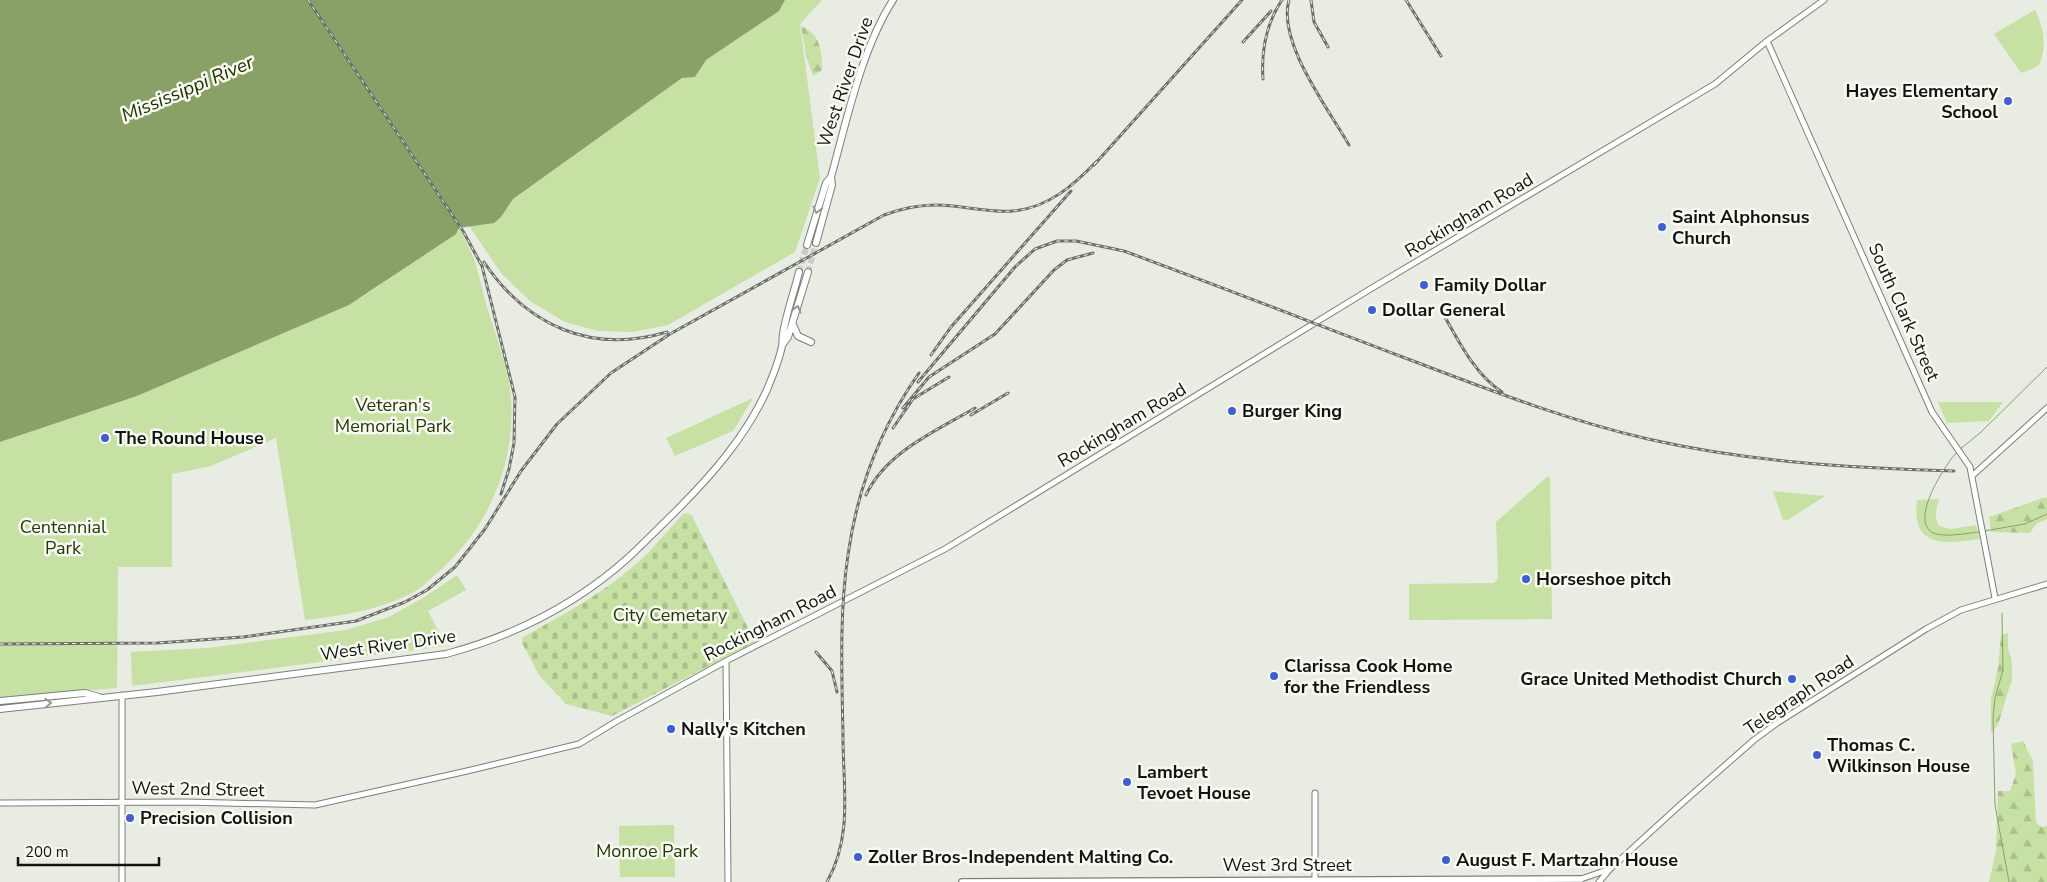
<svg xmlns="http://www.w3.org/2000/svg" width="2047" height="882" font-family="'Nunito Sans',sans-serif">
<style>
.forest{fill:url(#forest-firs)}
.cemetery{fill:url(#cemetery-stones)}
.park{fill:#c7e0a4}
.water{fill:#89a167}
.lines{fill:none;stroke-linecap:round;stroke-linejoin:round}
.stream{stroke:#89a167;stroke-width:1}
.primary-tunnel{stroke:#c8ccc4;stroke-width:6;stroke-dasharray:6 3;stroke-linecap:butt}
.tertiary-casing{stroke:#7c8078;stroke-width:7}
.secondary-casing{stroke:#7c8078;stroke-width:8}
.primary-casing{stroke:#7c8078;stroke-width:8}
.tertiary{stroke:#fff;stroke-width:5}
.secondary{stroke:#fff;stroke-width:5.5}
.primary{stroke:#fff;stroke-width:6}
.rail-casing{stroke:#6e716b;stroke-width:3}
.rail{stroke:#f6faf0;stroke-width:1;stroke-dasharray:4;stroke-linecap:butt}
.oneway{stroke:#959594}
.poi-dot{fill:#3f5fd1;stroke:#f6faf0;stroke-width:2}
.labels{text-anchor:middle;stroke-width:5;stroke-linejoin:round;paint-order:stroke}
.street-label{font-size:18px;fill:#131411;stroke:#f6faf0}
.poi-label{font-size:18px;font-weight:bold;fill:#131411;stroke:#f6faf0;text-anchor:start}
.park-label{font-size:18px;fill:#28370b;stroke:#f6faf0}
.water-label{font-size:19px;font-style:italic;fill:#213003;stroke:#f6faf0}
</style>
<defs>
<pattern id="forest-firs" width="22" height="20" patternUnits="userSpaceOnUse" patternTransform="scale(1.25)"><rect width="22" height="20" fill="#c7e0a4"/><path d="M5 1l3.5 6h-7zM16 11l3.5 6h-7z" fill="#aabf8c"/></pattern>
<pattern id="cemetery-stones" width="16" height="16" patternUnits="userSpaceOnUse" patternTransform="scale(1.25)"><rect width="16" height="16" fill="#c7e0a4"/><path d="M2 7V4a2 2 0 0 1 4 0v3zM10 15v-3a2 2 0 0 1 4 0v3z" fill="#aabf8c"/></pattern>
</defs>
<rect width="100%" height="100%" fill="#e8ece3"/>
<path class="forest" d="M 801,26 C 821,34 822,52 822,70 L 813,76 L 806,55 Z
M 2043,498 L 2047,498 L 2047,519 L 2036,524 L 2030,533 L 1991,532 L 1989,517 Z
M 2008,633 L 2008,648 L 2012,662 L 2012,679 L 1998,725 L 1991,733 L 1991,699 L 1998,669 L 2001,635 Z
M 2023,741 L 2033,761 L 2036,822 L 2041,827 L 2047,826 L 2047,882 L 1989,882 L 1996,851 L 1998,791 L 2010,791 L 2016,774 L 2011,744 Z"/>
<path class="cemetery" d="M 684,513 L 691,514 L 755,642 L 612,716 L 566,704 L 539,675 L 522,643 L 523,637 C 567,613 612,588 648,553 C 660,540 672,526 684,513 Z"/>
<path class="park" d="M 785,0 L 822,0 L 800,24 L 820,178 L 795,252 L 668,325 L 632,332 L 598,331 L 565,322 L 530,301 L 502,274 L 469,226 C 494,225 499,219 513,199 L 682,78 L 695,77 L 706,60 L 779,11 Z
M 2035,10 C 2044,27 2047,48 2039,65 C 2035,69 2026,71 2021,73 L 1994,34 Z
M 459,228 C 464,239 471,250 475,262 C 480,278 483,294 488,310 C 496,336 509,371 511,398 C 516,466 486,532 435,575 C 429,580 423,586 417,590 C 385,609 342,616 305,620 L 276,438 L 211,466 L 172,474 L 172,567 L 118,567 L 117,688 L 16,696 L 0,699 L 0,442 L 137,396 L 349,305 L 376,288 Z
M 753,398 L 733,431 L 675,456 L 666,438 Z
M 1938,402 L 2003,402 L 1989,421 L 1947,423 Z
M 1547,477 L 1550,477 L 1552,619 L 1409,620 L 1409,584 L 1494,583 L 1498,578 L 1496,522 Z
M 1773,491 L 1825,496 L 1788,520 L 1783,520 Z
M 1939,499 C 1936,508 1934,518 1939,526 L 1951,529 L 1976,525 L 1980,539 C 1945,544 1911,549 1917,500 Z
M 457,575 L 466,590 L 428,611 L 446,646 L 132,686 L 131,652 L 208,648 L 346,630 L 389,617 L 426,596 Z
M 674,825 L 675,877 L 620,877 L 619,826 Z"/>
<path class="water" d="M 0,0 L 785,0 L 779,11 L 706,60 L 695,77 L 682,78 L 513,199 L 501,217 L 494,223 L 459,228 L 456,234 L 349,305 L 137,396 L 0,442 Z"/>
<g class="lines">
<path class="stream" d="M 1959,450 L 1980,433 L 2047,367
M 1956,453 C 1945,465 1906,525 1936,534 C 1950,537 1966,533 1980,532
M 1984,531 L 2025,524 L 2047,514
M 2002,613 L 2003,670 L 1995,698 L 1993,718 L 1995,805 L 2009,882"/>
<path class="primary-tunnel" d="M 799,272 L 807,245
M 808,272 L 816,243"/>
<defs>
<path id="tertiary" d="M 1767,41 L 1932,412 L 1970,467 L 1995,598
M 1972,476 L 2047,408
M 726,661 L 728,882
M 0,803 L 186,802 L 315,805 L 467,771 L 579,744 L 617,721 L 726,661 L 945,549 L 1372,288 L 1715,84 L 1767,41 L 1824,0
M 1581,879 L 1610,869
M 122,882 L 122,695
M 1315,882 L 1315,793
M 1599,882 L 1610,869 L 1680,805 L 1754,740 L 1777,723 L 1926,629 L 1961,610 L 2047,584"/>
<path id="secondary" d="M 962,882 L 1581,879"/>
<path id="primary" d="M 816,243 L 832,185 L 831,177
M 807,245 L 826,183 L 831,177 C 847,120 861,50 893,0
M 793,325 L 798,336 L 811,342
M 783,344 L 788,337 L 808,272
M 0,701 L 85,693 L 99,697
M 0,709 L 157,692 L 446,654 C 513,636 577,604 629,557 C 645,542 661,526 677,510 C 712,475 745,437 766,392 C 772,378 779,361 782,346 C 783,342 782,338 783,334 C 786,314 794,293 799,272"/>
</defs>
<use href="#tertiary" class="tertiary-casing"/>
<use href="#secondary" class="secondary-casing"/>
<use href="#primary" class="primary-casing"/>
<use href="#tertiary" class="tertiary"/>
<use href="#secondary" class="secondary"/>
<use href="#primary" class="primary"/>
<defs>
<path id="rail" d="M 308,0 L 463,231 L 482,266 L 515,397 L 514,443 L 509,469 L 501,494
M 1289,0 C 1277,42 1328,108 1349,145
M 1311,0 L 1314,22 L 1328,47
M 1406,0 L 1441,56
M 1243,42 L 1271,11
M 1263,79 C 1261,50 1266,24 1282,0
M 1094,165 L 1242,0
M 484,262 C 526,325 591,355 667,332
M 1441,310 C 1457,338 1474,374 1502,392
M 931,355 L 951,327 L 1071,191
M 918,382 L 1015,267 L 1035,249 L 1057,241 L 1076,241 L 1124,251 C 1216,285 1308,321 1400,356 C 1482,387 1562,419 1648,439 C 1749,462 1851,468 1954,471
M 903,408 L 929,377 L 995,334 L 1054,270 L 1067,260 L 1093,253
M 971,415 L 1008,393
M 893,428 L 913,399 L 949,377
M 866,495 C 886,452 936,431 975,408
M 0,644 L 157,643 L 243,637 L 356,621 L 405,602 L 427,590 L 455,567 L 485,529 L 521,471 L 557,424 L 611,373 L 670,334 L 884,215 C 900,209 918,205 936,205 C 962,205 987,213 1013,211 C 1048,208 1074,185 1097,161
M 816,652 L 832,671 L 837,692
M 827,882 C 853,835 843,788 843,737 C 842,677 839,615 848,555 C 857,490 881,427 919,373"/>
</defs>
<use href="#rail" class="rail-casing"/>
<use href="#rail" class="rail"/>
</g>
<defs><path id="oneway-chevron" d="M-2-3.5L2.5 0L-2 3.5" fill="none" stroke-width="1.6" stroke-linecap="round" stroke-linejoin="round" transform="scale(1.25)"/></defs>
<g class="oneway">
<use href="#oneway-chevron" transform="translate(817 210) rotate(107)"/>
<use href="#oneway-chevron" transform="translate(797 309) rotate(-73)"/>
<use href="#oneway-chevron" transform="translate(48 703) rotate(-3)"/>
</g>
<g class="poi-dot">
<circle cx="2008" cy="101" r="5"/>
<circle cx="1662" cy="227" r="5"/>
<circle cx="1424" cy="285" r="5"/>
<circle cx="1372" cy="310" r="5"/>
<circle cx="1232" cy="411" r="5"/>
<circle cx="105" cy="438" r="5"/>
<circle cx="1526" cy="579" r="5"/>
<circle cx="1274" cy="676" r="5"/>
<circle cx="1792" cy="679" r="5"/>
<circle cx="671" cy="729" r="5"/>
<circle cx="1817" cy="755" r="5"/>
<circle cx="1127" cy="782" r="5"/>
<circle cx="130" cy="818" r="5"/>
<circle cx="858" cy="857" r="5"/>
<circle cx="1446" cy="860" r="5"/>
</g>
<g class="labels">
<g class="street-label">
<text transform="translate(845 82) rotate(-71)" y="6">West River Drive</text>
<text transform="translate(1469 215) rotate(-31)" y="6">Rockingham Road</text>
<text transform="translate(1904 312) rotate(66)" y="6">South Clark Street</text>
<text transform="translate(1122 425) rotate(-31)" y="6">Rockingham Road</text>
<text transform="translate(770 623) rotate(-27)" y="6">Rockingham Road</text>
<text transform="translate(388 645) rotate(-8)" y="6">West River Drive</text>
<text transform="translate(1799 695) rotate(-34)" y="6">Telegraph Road</text>
<text transform="translate(198 789) rotate(1)" y="6">West 2nd Street</text>
<text x="1287" y="871">West 3rd Street</text>
</g>
<g class="poi-label">
<text x="1998" y="97" text-anchor="end">Hayes Elementary<tspan x="1998" dy="21">School</tspan></text>
<text x="1672" y="223">Saint Alphonsus<tspan x="1672" dy="21">Church</tspan></text>
<text x="1434" y="291">Family Dollar</text>
<text x="1382" y="316">Dollar General</text>
<text x="1242" y="417">Burger King</text>
<text x="115" y="444">The Round House</text>
<text x="1536" y="585">Horseshoe pitch</text>
<text x="1284" y="672">Clarissa Cook Home<tspan x="1284" dy="21">for the Friendless</tspan></text>
<text x="1782" y="685" text-anchor="end">Grace United Methodist Church</text>
<text x="681" y="735">Nally's Kitchen</text>
<text x="1827" y="751">Thomas C.<tspan x="1827" dy="21">Wilkinson House</tspan></text>
<text x="1137" y="778">Lambert<tspan x="1137" dy="21">Tevoet House</tspan></text>
<text x="140" y="824">Precision Collision</text>
<text x="868" y="863">Zoller Bros-Independent Malting Co.</text>
<text x="1456" y="866">August F. Martzahn House</text>
</g>
<g class="park-label">
<text x="393" y="411">Veteran's<tspan x="393" dy="21">Memorial Park</tspan></text>
<text x="63" y="533">Centennial<tspan x="63" dy="21">Park</tspan></text>
<text x="670" y="621">City Cemetary</text>
<text x="647" y="857">Monroe Park</text>
</g>
<g class="water-label">
<text transform="translate(187 88) rotate(-23)" y="7">Mississippi River</text>
</g>
</g>
<path d="M18 857v8h141v-8" fill="none" stroke="#131411" stroke-width="2.5"/>
<text x="25" y="857" font-size="15" fill="#131411" stroke="#f6faf0" stroke-width="4" paint-order="stroke">200 m</text>
</svg>
